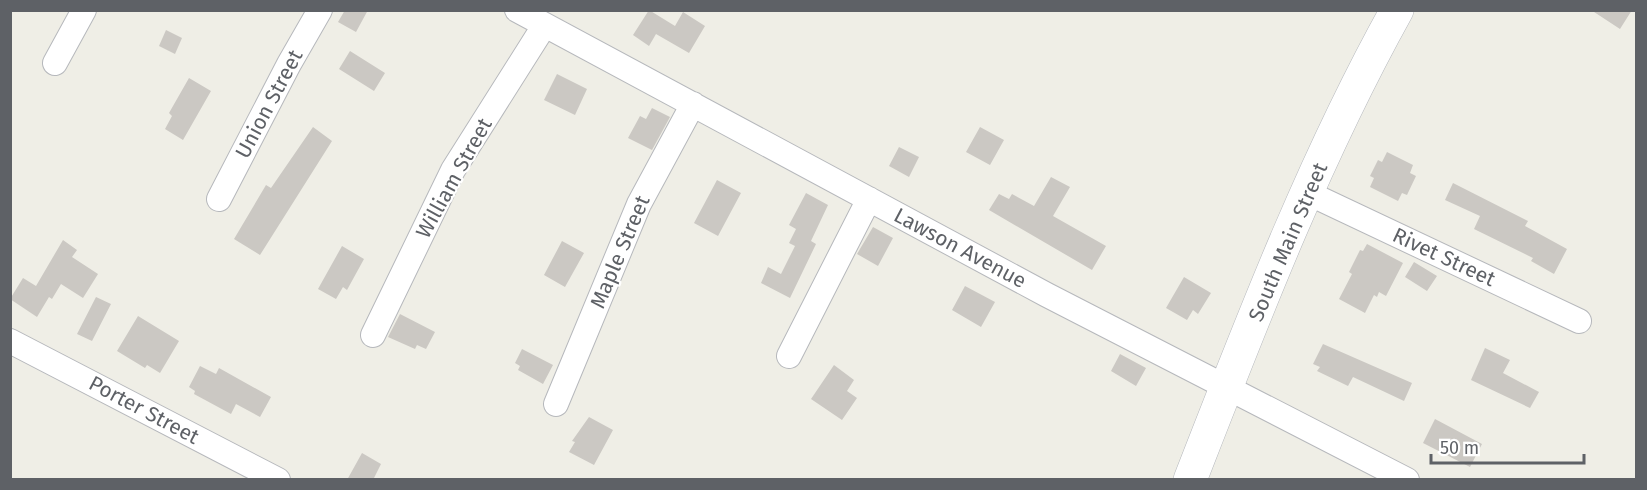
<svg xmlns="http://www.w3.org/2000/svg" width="1647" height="490" font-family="'Fira Sans',sans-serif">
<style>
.building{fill:#cbc8c3}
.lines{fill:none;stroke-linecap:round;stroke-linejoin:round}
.minor-casing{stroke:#b6b8bc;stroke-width:26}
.secondary-casing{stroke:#b5b8bd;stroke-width:34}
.minor{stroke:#fff;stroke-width:24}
.secondary{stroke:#fff;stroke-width:33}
.labels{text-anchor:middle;stroke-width:4.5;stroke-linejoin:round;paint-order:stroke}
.street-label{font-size:21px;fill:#5e6166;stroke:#fff}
</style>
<rect width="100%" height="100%" fill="#efeee6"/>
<path class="building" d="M 345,10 L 368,10 L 356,32 L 338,22 Z
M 649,10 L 675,26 L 683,12 L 705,26 L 689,53 L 656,34 L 649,46 L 633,35 Z
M 1591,10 L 1632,10 L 1620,29 Z
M 166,30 L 182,38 L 175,54 L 159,46 Z
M 350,51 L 385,73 L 374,91 L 339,69 Z
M 557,74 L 587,89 L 575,115 L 544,100 Z
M 189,78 L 211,91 L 183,140 L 165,129 L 172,116 L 169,113 Z
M 652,108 L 670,117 L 652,150 L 628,138 L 640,116 L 646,119 Z
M 313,127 L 332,141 L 260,255 L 234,239 L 266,185 L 271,188 Z
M 980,127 L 1004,140 L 990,165 L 966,152 Z
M 899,147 L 919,157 L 909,177 L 889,166 Z
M 1387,152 L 1413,165 L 1410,173 L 1416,176 L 1407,195 L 1402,193 L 1398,201 L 1370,187 L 1374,178 L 1370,176 L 1378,160 L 1382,162 Z
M 1051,177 L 1070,187 L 1053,216 L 1106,246 L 1092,270 L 989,210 L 999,194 L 1009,199 L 1012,194 L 1034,206 Z
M 717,180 L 741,193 L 718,236 L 694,223 Z
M 1453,183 L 1528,221 L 1525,226 L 1567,249 L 1554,274 L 1531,261 L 1533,258 L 1474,229 L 1480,216 L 1445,200 Z
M 806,193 L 828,205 L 811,241 L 816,244 L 790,298 L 761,283 L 768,267 L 781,274 L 795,246 L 789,243 L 796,229 L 789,225 Z
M 873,227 L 893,238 L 878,266 L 857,254 Z
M 63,240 L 77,250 L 72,257 L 98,274 L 83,298 L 61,284 L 52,299 L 49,297 L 37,317 L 10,299 L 23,278 L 36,286 Z
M 562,241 L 584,253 L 565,287 L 544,275 Z
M 1367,244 L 1403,263 L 1386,296 L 1379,292 L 1377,297 L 1374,295 L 1365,313 L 1339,299 L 1352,274 L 1349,272 L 1360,250 L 1363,251 Z
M 342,246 L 364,259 L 347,290 L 343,287 L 336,299 L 318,289 Z
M 1414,262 L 1437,276 L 1427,291 L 1405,277 Z
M 1184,277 L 1211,293 L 1198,314 L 1193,310 L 1187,320 L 1166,308 Z
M 965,286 L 995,302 L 981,327 L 952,310 Z
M 96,297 L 111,304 L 92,341 L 77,334 Z
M 400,314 L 435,332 L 426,349 L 417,345 L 415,349 L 388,337 Z
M 138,316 L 179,341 L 160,373 L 147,365 L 145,368 L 117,351 Z
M 1323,344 L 1412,383 L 1404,401 L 1353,377 L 1348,386 L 1317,371 L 1320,367 L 1313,364 Z
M 1485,348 L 1510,360 L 1503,373 L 1539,392 L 1530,408 L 1471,380 Z
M 522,349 L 553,365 L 543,384 L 518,370 L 520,366 L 515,363 Z
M 1120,354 L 1146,368 L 1136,386 L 1111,371 Z
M 834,365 L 854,380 L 847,391 L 857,398 L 842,420 L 811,399 Z
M 200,366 L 216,374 L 219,368 L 271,397 L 260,417 L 236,404 L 231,414 L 194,394 L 195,391 L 189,387 Z
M 589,417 L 613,430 L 594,465 L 569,452 L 575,442 L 572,441 Z
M 1435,419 L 1482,444 L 1470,467 L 1423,443 Z
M 362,453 L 381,464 L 373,480 L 347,480 Z"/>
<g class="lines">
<defs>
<path id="minor" d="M 517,10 L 1047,295 L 1407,480
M 55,63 L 84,10
M 1308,193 L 1579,321
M 219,199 L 289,64 L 320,10
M 373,335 L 453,170 L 544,26
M 10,341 L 278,480
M 789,356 L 869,199
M 556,404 L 639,204 L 693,104"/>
<path id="secondary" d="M 1190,480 C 1252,321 1314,159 1397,10"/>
</defs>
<use href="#minor" class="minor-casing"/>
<use href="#secondary" class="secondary-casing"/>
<use href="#minor" class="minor"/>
<use href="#secondary" class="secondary"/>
</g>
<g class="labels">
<g class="street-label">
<text transform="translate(269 104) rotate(-62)" y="7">Union Street</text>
<text transform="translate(454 178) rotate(-61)" y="7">William Street</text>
<text transform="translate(1288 242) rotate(-67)" y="7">South Main Street</text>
<text transform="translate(960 248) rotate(28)" y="7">Lawson Avenue</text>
<text transform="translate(620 252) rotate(-67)" y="7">Maple Street</text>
<text transform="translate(1444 257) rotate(25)" y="7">Rivet Street</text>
<text transform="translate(144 410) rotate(28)" y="7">Porter Street</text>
</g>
</g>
<rect width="1647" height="490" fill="none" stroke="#5e6166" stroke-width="24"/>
<path d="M1431 454v9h153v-9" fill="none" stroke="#5e6166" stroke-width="3"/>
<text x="1440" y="454" font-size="18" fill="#5e6166" stroke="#ffffff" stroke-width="4.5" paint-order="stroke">50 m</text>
</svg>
